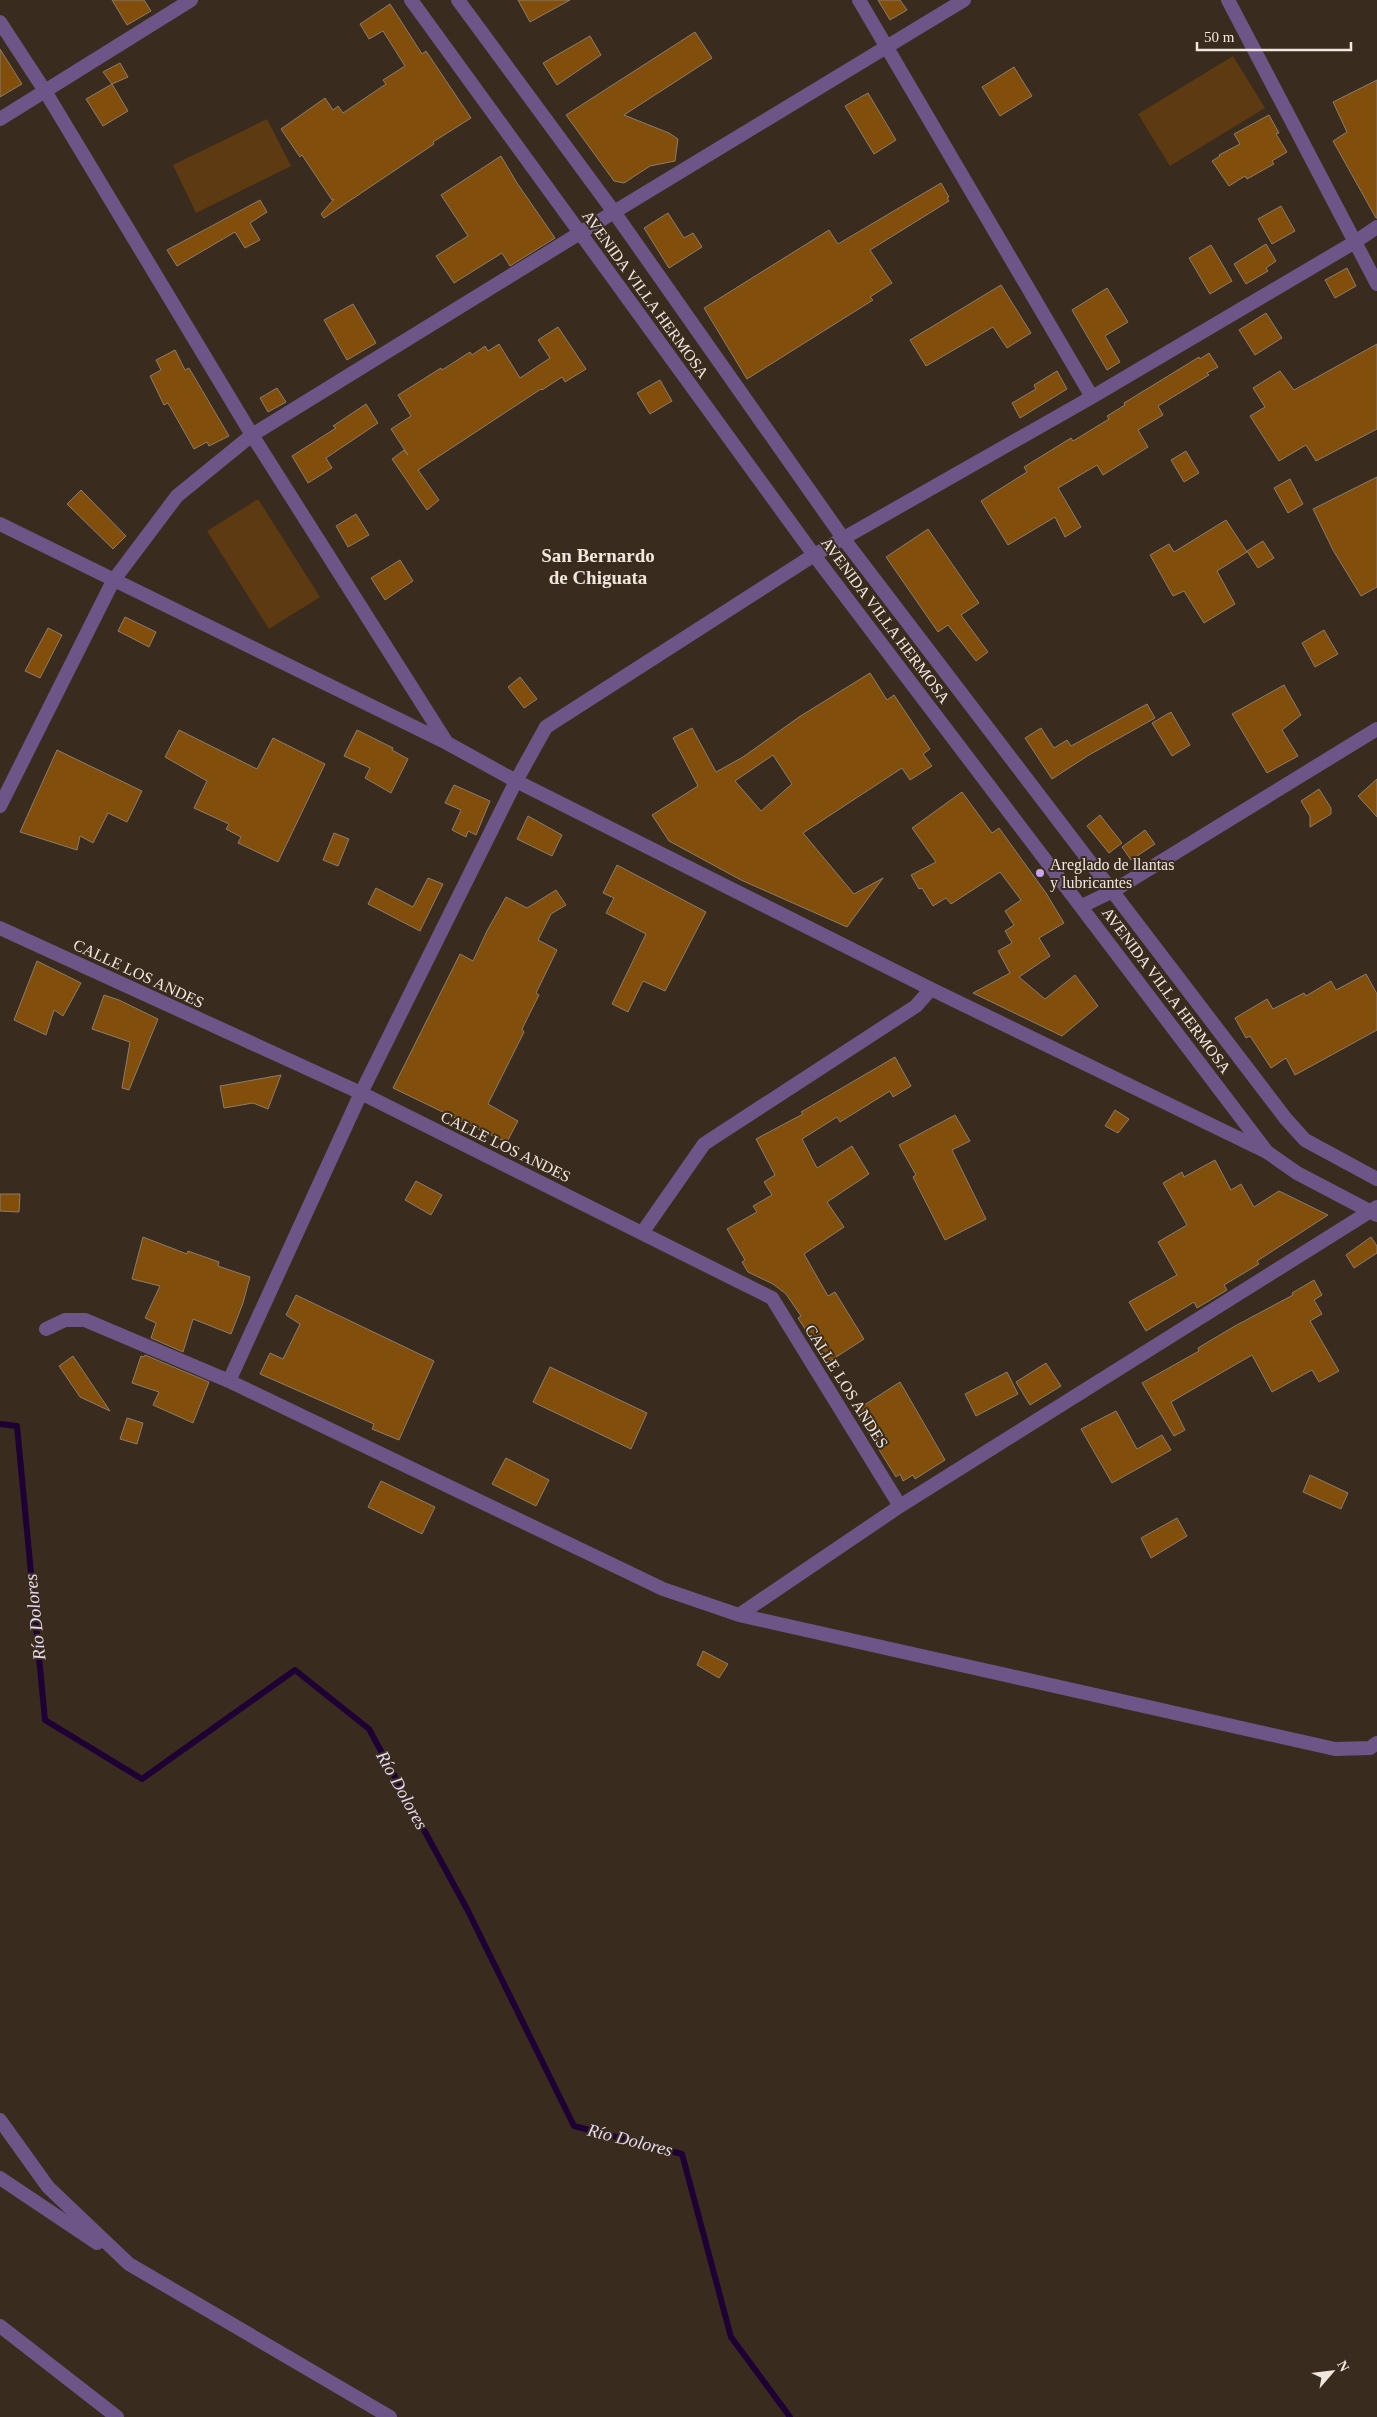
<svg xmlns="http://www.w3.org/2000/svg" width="1377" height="2417" font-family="'Times New Roman',serif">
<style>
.green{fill:#5d3a11}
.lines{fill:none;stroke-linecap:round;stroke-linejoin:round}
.stream{stroke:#1e0034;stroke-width:6}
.building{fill:#814f0b;stroke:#8c7c6c;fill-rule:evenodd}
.minor{stroke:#6e5587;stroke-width:14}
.tertiary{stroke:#6e5587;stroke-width:14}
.poi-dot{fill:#c8a5ee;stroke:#392c1e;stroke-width:2}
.labels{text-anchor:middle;stroke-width:4;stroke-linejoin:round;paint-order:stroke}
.street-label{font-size:16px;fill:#f0e7df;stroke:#392c1e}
.poi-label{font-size:16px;fill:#f0e7df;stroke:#392c1e;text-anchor:start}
.water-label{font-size:18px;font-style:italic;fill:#e4dbf0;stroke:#392c1e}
.quarter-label{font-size:19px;font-weight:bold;fill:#f0e7df;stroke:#392c1e}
</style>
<rect width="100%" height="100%" fill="#392c1e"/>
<path class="green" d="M 1233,56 L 1265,108 L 1170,166 L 1138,114 Z
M 267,119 L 291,166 L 196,213 L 173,165 Z
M 258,499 L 320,597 L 269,629 L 207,531 Z"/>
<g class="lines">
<path class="stream" d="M 0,1424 L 17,1426 L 45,1720 L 142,1779 L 295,1670 L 369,1729 L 467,1909 L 574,2126 L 682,2154 L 731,2337 L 790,2417"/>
</g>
<path class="building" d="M 112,0 L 144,0 L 151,11 L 127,25 Z
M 518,0 L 570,0 L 530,22 Z
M 878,0 L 900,0 L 907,10 L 890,20 Z
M 390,4 L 422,54 L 426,51 L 471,118 L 433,142 L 434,144 L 324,218 L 321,214 L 334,199 L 332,200 L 302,155 L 300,157 L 281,129 L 325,98 L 333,110 L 338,106 L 343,113 L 386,84 L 383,80 L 405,66 L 383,31 L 369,39 L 360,24 Z
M 695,32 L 712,58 L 624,115 L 669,133 L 678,139 L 675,161 L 650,166 L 624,183 L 614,181 L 566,115 Z
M 590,36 L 601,55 L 557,85 L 543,63 Z
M 0,49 L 22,84 L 0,97 Z
M 120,63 L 128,77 L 112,84 L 103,72 Z
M 1014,67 L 1032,96 L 1000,116 L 982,87 Z
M 1377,80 L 1377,218 L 1376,218 L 1333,141 L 1347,132 L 1333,102 Z
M 112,84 L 128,111 L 103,126 L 86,99 Z
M 868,93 L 896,140 L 874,154 L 845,106 Z
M 1269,115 L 1279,133 L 1276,134 L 1287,152 L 1272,161 L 1274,164 L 1247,179 L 1245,176 L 1229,186 L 1212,161 L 1220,156 L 1219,155 L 1240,144 L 1234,134 Z
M 501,156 L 517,183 L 555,238 L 510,266 L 502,253 L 454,283 L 436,256 L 468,236 L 441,195 Z
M 941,183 L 949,197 L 947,198 L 949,201 L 870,250 L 892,283 L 870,297 L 873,300 L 747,379 L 704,308 L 829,230 L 838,244 Z
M 260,200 L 267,212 L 250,223 L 260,240 L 245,248 L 235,232 L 177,266 L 167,250 Z
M 1281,206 L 1295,231 L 1272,244 L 1258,219 Z
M 668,213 L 684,238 L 693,233 L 702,247 L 669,268 L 644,228 Z
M 1266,244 L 1276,261 L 1266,268 L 1268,271 L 1246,284 L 1234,264 Z
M 1211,245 L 1232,281 L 1210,294 L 1189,258 Z
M 1347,268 L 1356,286 L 1335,298 L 1325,280 Z
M 1001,285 L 1031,333 L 1007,348 L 993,327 L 926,366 L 910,340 Z
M 1107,288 L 1128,322 L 1105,336 L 1120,362 L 1107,370 L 1072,310 Z
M 353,304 L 376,343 L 347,360 L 324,320 Z
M 1266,313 L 1282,338 L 1255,355 L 1239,330 Z
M 558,327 L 586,369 L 565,382 L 562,377 L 542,390 L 541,389 L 418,470 L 439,500 L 427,510 L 392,459 L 404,450 L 408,455 L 391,429 L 411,416 L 398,395 L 441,368 L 442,370 L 470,352 L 472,355 L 485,346 L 488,351 L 499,344 L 520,378 L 550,358 L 538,340 Z
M 1377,344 L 1377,429 L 1316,461 L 1306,445 L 1279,461 L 1250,416 L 1265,407 L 1253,388 L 1280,371 L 1294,390 Z
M 175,350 L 185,370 L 189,368 L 229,436 L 209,446 L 207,442 L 194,449 L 168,403 L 164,405 L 150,376 L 161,370 L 156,360 Z
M 1209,353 L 1218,367 L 1207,373 L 1209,375 L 1158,406 L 1163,415 L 1138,430 L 1148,447 L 1103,475 L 1097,465 L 1058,488 L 1081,527 L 1065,537 L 1055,517 L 1008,545 L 981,501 L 1027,472 L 1024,467 L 1071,438 L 1073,441 L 1109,419 L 1107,416 L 1125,405 L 1124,403 L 1199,357 L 1200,359 Z
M 1057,371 L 1067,389 L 1020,418 L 1012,403 L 1036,389 L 1034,385 Z
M 660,380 L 672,401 L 650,414 L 637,393 Z
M 277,388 L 286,402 L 268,412 L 260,398 Z
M 366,404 L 378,423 L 326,458 L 332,468 L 308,483 L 292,456 L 336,428 L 333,426 Z
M 1186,451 L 1199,473 L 1184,482 L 1171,460 Z
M 1377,477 L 1377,587 L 1361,596 L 1333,550 L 1313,509 Z
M 1290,479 L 1303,504 L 1288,513 L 1274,488 Z
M 81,490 L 126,536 L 113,549 L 67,504 Z
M 356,514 L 369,535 L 348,547 L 336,526 Z
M 1226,520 L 1247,552 L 1217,571 L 1235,604 L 1204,623 L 1184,591 L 1173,596 L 1150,555 L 1169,544 L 1174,552 Z
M 928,529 L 979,603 L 961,615 L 988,652 L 976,661 L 948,625 L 938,632 L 886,557 Z
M 1263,541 L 1274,558 L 1258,568 L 1247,551 Z
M 400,560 L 413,581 L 385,600 L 371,578 Z
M 125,617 L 156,632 L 149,647 L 118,631 Z
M 48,628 L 62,635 L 40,678 L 25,671 Z
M 1324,630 L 1338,654 L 1315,667 L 1302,643 Z
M 870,673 L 887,700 L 894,695 L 930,749 L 923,754 L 932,766 L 910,780 L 902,768 L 803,833 L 854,894 L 883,878 L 847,927 L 741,880 L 669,841 L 652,815 L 698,786 L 673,738 L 692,728 L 716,772 L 743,757 L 799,717 ZM 773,755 L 792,784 L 761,811 L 735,781 Z
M 520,677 L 537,699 L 524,708 L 508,687 Z
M 1284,685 L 1301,715 L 1282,730 L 1298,756 L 1267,773 L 1232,714 Z
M 1147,704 L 1155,718 L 1089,755 L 1052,779 L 1025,738 L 1041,728 L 1054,748 L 1067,740 L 1071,746 Z
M 1171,712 L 1190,745 L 1172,756 L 1152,723 Z
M 179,730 L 257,769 L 273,738 L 325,764 L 278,862 L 238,843 L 241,837 L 226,829 L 229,824 L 194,808 L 207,781 L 165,757 Z
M 357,730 L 393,748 L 392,750 L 408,759 L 391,793 L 365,778 L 370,768 L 344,756 Z
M 57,750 L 142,791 L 127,822 L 108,813 L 93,843 L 80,836 L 77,850 L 20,832 Z
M 1377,779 L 1377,817 L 1358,796 Z
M 454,785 L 490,801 L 476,835 L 468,831 L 466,837 L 452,830 L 461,810 L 445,803 Z
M 1319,789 L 1331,808 L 1331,814 L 1310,827 L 1310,816 L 1301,801 Z
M 962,792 L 992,833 L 999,828 L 1046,893 L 1064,923 L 1039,938 L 1050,956 L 1019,977 L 1045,999 L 1075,975 L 1081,983 L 1098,1006 L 1062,1036 L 973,993 L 1010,973 L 998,951 L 1012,943 L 1005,931 L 1014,925 L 1005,911 L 1021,900 L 1000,872 L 951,904 L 946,898 L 933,906 L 922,888 L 919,889 L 911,875 L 936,862 L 912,828 Z
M 1100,815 L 1122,843 L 1109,853 L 1087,826 Z
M 528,816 L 562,835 L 552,856 L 517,839 Z
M 1145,830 L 1155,844 L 1131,860 L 1122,847 Z
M 334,833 L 349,839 L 338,866 L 323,860 Z
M 617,865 L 706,912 L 665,991 L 643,981 L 628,1012 L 612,1004 L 646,934 L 606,913 L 614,898 L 603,893 Z
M 428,878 L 443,884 L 420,931 L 368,904 L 376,888 L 413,907 Z
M 556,890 L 566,905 L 551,914 L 538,940 L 557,950 L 536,993 L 539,995 L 522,1029 L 524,1032 L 488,1104 L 518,1121 L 508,1140 L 502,1140 L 476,1128 L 393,1088 L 460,954 L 473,961 L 487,931 L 506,897 L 527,908 Z
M 37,961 L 81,983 L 63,1016 L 54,1010 L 46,1035 L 14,1020 Z
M 1366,974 L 1377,994 L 1377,1030 L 1295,1075 L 1286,1058 L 1271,1068 L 1250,1036 L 1246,1038 L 1235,1018 L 1267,999 L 1273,1009 L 1304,993 L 1306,996 L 1331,981 L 1336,990 Z
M 104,995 L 119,1000 L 158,1019 L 129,1090 L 122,1088 L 130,1042 L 92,1029 Z
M 895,1057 L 911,1086 L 893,1097 L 890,1091 L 840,1122 L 837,1117 L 802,1139 L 817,1168 L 852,1146 L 869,1174 L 827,1202 L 844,1227 L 804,1254 L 828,1296 L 835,1292 L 864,1339 L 827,1363 L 798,1318 L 801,1316 L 786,1294 L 773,1284 L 748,1272 L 742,1262 L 745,1260 L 727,1229 L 757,1212 L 753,1206 L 772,1195 L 764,1182 L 775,1175 L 756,1139 L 803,1114 L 801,1112 Z
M 281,1075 L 268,1109 L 253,1103 L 224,1108 L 220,1086 Z
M 1115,1110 L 1129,1119 L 1118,1133 L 1105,1126 Z
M 955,1115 L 970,1141 L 952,1150 L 986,1219 L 945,1240 L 913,1177 L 916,1175 L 899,1145 Z
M 1215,1160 L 1231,1190 L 1241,1184 L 1254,1207 L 1279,1191 L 1328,1215 L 1257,1261 L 1259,1264 L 1224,1285 L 1227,1290 L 1197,1308 L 1194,1302 L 1146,1331 L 1129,1302 L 1177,1275 L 1158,1242 L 1187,1225 L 1163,1183 L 1182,1172 L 1184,1177 Z
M 416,1181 L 442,1195 L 431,1215 L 405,1200 Z
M 0,1194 L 20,1194 L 19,1212 L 0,1211 Z
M 143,1237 L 187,1254 L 188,1251 L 219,1262 L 218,1266 L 250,1277 L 243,1303 L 231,1334 L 193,1319 L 183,1352 L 151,1338 L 156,1323 L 145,1318 L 160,1286 L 132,1279 Z
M 1371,1237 L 1377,1246 L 1377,1253 L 1354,1268 L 1346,1255 Z
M 1314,1280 L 1322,1295 L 1314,1300 L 1322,1314 L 1310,1321 L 1339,1371 L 1319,1382 L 1312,1370 L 1272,1392 L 1252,1355 L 1171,1402 L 1185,1430 L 1174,1436 L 1142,1383 L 1199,1351 L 1198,1348 L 1235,1326 L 1293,1295 L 1292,1293 Z
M 296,1295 L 434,1361 L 399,1440 L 372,1429 L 374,1424 L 260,1374 L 270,1353 L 283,1359 L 300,1324 L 286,1315 Z
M 145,1355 L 209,1382 L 193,1423 L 153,1405 L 159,1392 L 132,1383 L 141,1356 L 144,1357 Z
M 73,1356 L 110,1411 L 80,1397 L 59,1366 Z
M 1046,1363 L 1061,1386 L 1030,1405 L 1016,1382 Z
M 550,1367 L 647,1413 L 631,1449 L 533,1402 Z
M 1007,1372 L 1018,1394 L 976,1416 L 965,1394 Z
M 900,1382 L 945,1460 L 915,1479 L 913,1475 L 903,1481 L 900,1474 L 896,1477 L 855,1411 Z
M 1116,1411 L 1137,1449 L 1162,1435 L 1171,1450 L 1112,1483 L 1081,1429 Z
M 127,1418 L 143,1423 L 137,1444 L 120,1439 Z
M 506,1458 L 549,1480 L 536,1506 L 492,1484 Z
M 1310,1475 L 1348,1493 L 1341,1509 L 1303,1492 Z
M 381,1481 L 435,1507 L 422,1534 L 368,1507 Z
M 1177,1518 L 1187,1536 L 1151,1558 L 1141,1538 Z
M 703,1651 L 728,1664 L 719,1678 L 697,1665 Z"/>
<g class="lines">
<path class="minor" d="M 859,0 L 1092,397
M 1228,0 L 1377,284
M 0,22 L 45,91 L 252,435 L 447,743
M 0,119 L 191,0
M 0,524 L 447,743 L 516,781 L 931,989 L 1267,1152
M 0,806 L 113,581 L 177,496 L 252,435 L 614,212 L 964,0
M 1082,906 L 1113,891 L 1377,729
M 0,928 L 361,1093 L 772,1298 L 900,1506
M 642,1233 L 704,1144 L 916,1006 L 931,989
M 46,1329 L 65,1320 L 85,1320 L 229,1381 L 663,1589 L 739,1615 L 1335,1749 L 1370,1748 L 1377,1743
M 229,1381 L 361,1093 L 516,781 L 546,727 L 814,555 L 1092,397 L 1355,242 L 1377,227
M 739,1615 L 900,1506 L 1377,1207
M 0,2120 L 48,2187 L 129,2264 L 390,2417
M 0,2178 L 97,2243
M 0,2326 L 117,2417"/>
<path class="tertiary" d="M 411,0 L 814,555 L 1267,1152 L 1297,1173 L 1377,1215
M 458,0 L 614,212 L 843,538 L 1286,1119 L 1305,1140 L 1377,1179"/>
</g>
<circle class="poi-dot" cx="1040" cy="873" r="5"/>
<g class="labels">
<g class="street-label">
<text transform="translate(646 294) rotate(54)" y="6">AVENIDA VILLA HERMOSA</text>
<text transform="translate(886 620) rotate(53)" y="6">AVENIDA VILLA HERMOSA</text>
<text transform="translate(139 973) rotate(25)" y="6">CALLE LOS ANDES</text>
<text transform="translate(1167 990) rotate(53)" y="6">AVENIDA VILLA HERMOSA</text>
<text transform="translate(506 1146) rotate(26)" y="6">CALLE LOS ANDES</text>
<text transform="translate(847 1386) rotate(58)" y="6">CALLE LOS ANDES</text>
</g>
<g class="poi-label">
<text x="1050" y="870">Areglado de llantas<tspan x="1050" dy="18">y lubricantes</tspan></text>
</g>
<g class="water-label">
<text transform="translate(35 1617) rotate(-96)" y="6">Río Dolores</text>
<text transform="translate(402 1790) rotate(61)" y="6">Río Dolores</text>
<text transform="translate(630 2140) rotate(14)" y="6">Río Dolores</text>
</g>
<g class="quarter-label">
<text x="598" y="562">San Bernardo<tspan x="598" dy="22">de Chiguata</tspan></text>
</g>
</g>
<g transform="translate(1332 2372) rotate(62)" stroke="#392c1e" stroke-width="4" paint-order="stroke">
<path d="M0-4L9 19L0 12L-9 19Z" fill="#f0e7df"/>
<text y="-8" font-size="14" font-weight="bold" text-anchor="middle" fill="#f0e7df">N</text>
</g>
<path d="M1197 42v8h154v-8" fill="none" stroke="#f0e7df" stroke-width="2.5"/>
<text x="1204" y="42" font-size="15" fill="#f0e7df" stroke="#392c1e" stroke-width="4" paint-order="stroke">50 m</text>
</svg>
